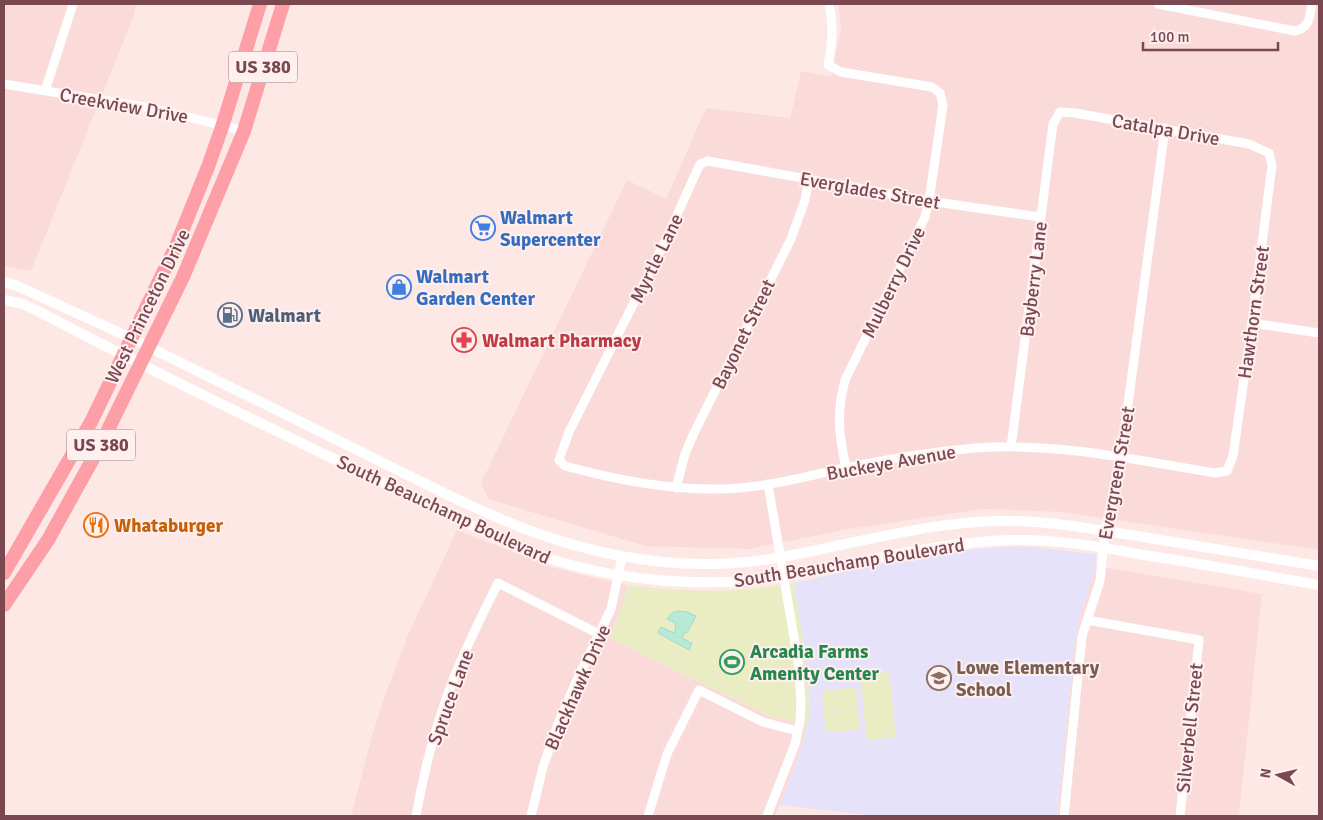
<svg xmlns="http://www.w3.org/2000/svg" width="1323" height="820" font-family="Signika,sans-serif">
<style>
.residential{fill:#fbdbda}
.education{fill:#e5e2fa}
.green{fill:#eaedc3}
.water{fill:#b8e9d6;stroke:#9edcc4}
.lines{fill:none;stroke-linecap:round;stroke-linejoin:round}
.minor{stroke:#fff;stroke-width:9}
.tertiary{stroke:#fff;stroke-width:10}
.trunk{stroke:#fe9fa8;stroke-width:14}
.labels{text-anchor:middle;stroke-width:4;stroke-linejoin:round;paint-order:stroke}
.shield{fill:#ffefee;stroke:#a17a80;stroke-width:1}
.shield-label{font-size:18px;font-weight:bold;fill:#794851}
.street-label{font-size:19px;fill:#794851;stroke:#ffefee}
.shop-label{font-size:19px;font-weight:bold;fill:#366cbe;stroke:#ffefee;text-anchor:start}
.service-label{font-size:19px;font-weight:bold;fill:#4e5e75;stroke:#ffefee;text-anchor:start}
.health-label{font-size:19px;font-weight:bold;fill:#be3a42;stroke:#ffefee;text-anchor:start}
.food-label{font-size:19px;font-weight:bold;fill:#c56008;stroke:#ffefee;text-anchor:start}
.leisure-label{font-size:19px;font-weight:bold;fill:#27864d;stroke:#ffefee;text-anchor:start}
.education-label{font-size:19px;font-weight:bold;fill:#785e54;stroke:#ffefee;text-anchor:start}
</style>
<rect width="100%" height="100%" fill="#fee8e6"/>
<path class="residential" d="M 4,4 L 136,4 L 134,15 L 31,271 L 4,266 Z
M 838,4 L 1319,4 L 1319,550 L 1061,512 L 983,509 L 849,529 L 749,549 L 645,546 L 488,499 L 481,483 L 627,180 L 666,199 L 706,108 L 790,118 L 801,71 L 831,77 L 841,28 Z
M 457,530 L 552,567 L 582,575 L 628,585 L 623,604 L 610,638 L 771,717 L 808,725 L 794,770 L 775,816 L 351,816 L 372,736 L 386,692 L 408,635 Z
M 1096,566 L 1262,594 L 1239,816 L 1057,816 L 1075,642 L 1080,617 Z"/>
<path class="education" d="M 1006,547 L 1032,547 L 1096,554 L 1096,566 L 1080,617 L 1075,642 L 1057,816 L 877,816 L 780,805 L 794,770 L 804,739 L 809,706 L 808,687 L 794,583 L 928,553 Z"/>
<path class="green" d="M 794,583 C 800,629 812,678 808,725 L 771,717 L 610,638 L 623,604 L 628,585 C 683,592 739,594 794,583 Z
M 889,672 L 896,737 L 867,740 L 860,676 Z
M 856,687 L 858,708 L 824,711 L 822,691 Z
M 858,709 L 860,729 L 826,733 L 824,712 Z"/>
<path class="water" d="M 677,611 L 687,612 L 696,616 L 687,633 L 685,632 L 682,638 L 692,643 L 689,650 L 658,633 L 661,627 L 674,633 L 676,628 L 675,623 L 667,619 L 672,613 Z"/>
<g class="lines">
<path class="minor" d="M 829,4 C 834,25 832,44 828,65 L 841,72 L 932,87 L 940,93 L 943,105 L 929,201 L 925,217 L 845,380 C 836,414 839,434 846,468
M 1158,4 L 1295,31 C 1311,27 1309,17 1312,4
M 4,84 L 156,109 L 244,131
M 45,91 L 73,4
M 1252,323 L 1319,333
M 1011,447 L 1053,124 L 1060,112 L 1075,113 L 1249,144 L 1269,153 L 1272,165 L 1252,323 L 1233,456 L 1227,471 L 1215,473 C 1135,460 1058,442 975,448 C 931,452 888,459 845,468 C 804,477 763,488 722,489 C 668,490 617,480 565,466 L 559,460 L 569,432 L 667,237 L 700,164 L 708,161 L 929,201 L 1040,217
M 676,488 L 685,454 L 695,431 L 791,239 L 805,200 L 809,179
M 1087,620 L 1199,640 L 1180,816
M 416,816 C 424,770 436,724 453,680 C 466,647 482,615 498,583 L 599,634
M 531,816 L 543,767 L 558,724 L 575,684 L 611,609 L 622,557
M 648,816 L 667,754 L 699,690 L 763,722 L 798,731
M 767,816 L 795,744 L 800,722 L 801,701 L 798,661 L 768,484
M 1064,816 L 1082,636 L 1100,581 L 1105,531 L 1121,457 L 1165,128"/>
<path class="tertiary" d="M 4,282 L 15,285 L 131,338 L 450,496 C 476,508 501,520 528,530 C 609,560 696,573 782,557 C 853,544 924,523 997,521 C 1046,520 1095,529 1143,537 C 1202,547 1261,557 1319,566
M 4,300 L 23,304 L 38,311 C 193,393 352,467 510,544 C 591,579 694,590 781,577 C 859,564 934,542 1013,540 C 1057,539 1101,547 1144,555 C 1203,564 1261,575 1319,585"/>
<path class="trunk" d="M 4,573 L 91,422 L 176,246 L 208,167 L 223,124 L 260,4
M 4,605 L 48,540 L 100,446 L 183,277 L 244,131 L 283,4"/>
</g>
<defs>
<symbol id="supermarket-ring" viewBox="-11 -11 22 22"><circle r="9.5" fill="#ffefee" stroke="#3f7fe0" stroke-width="1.5"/><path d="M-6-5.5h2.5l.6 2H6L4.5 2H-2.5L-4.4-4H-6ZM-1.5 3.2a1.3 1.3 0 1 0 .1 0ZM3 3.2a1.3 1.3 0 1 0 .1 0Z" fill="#3f7fe0"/></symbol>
<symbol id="shop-ring" viewBox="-11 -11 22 22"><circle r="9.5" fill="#ffefee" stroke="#3f7fe0" stroke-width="1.5"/><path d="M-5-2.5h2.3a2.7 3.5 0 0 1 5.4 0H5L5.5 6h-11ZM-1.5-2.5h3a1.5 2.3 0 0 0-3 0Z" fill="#3f7fe0"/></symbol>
<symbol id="fuel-ring" viewBox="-11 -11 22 22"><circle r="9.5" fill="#ffefee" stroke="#5c6f8a" stroke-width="1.5"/><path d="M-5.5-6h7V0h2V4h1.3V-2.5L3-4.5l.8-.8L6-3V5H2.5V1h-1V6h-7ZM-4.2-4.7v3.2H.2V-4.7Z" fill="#5c6f8a"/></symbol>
<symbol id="pharmacy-ring" viewBox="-11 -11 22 22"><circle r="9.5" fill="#ffefee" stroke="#e0444e" stroke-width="1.5"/><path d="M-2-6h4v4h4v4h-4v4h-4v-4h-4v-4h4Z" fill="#e0444e"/></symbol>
<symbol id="restaurant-ring" viewBox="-11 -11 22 22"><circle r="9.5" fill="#ffefee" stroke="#e8710a" stroke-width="1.5"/><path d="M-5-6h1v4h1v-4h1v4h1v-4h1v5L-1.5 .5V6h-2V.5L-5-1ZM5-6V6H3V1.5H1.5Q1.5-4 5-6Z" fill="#e8710a"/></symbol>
<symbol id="stadium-ring" viewBox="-11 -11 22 22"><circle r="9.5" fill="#ffefee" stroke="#2e9e5b" stroke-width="1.5"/><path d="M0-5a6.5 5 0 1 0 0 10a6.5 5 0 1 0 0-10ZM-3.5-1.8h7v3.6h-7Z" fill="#2e9e5b"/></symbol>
<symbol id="school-ring" viewBox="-11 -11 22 22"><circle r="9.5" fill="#ffefee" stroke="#8d6e63" stroke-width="1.5"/><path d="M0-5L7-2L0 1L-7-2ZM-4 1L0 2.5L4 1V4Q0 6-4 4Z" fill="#8d6e63"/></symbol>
</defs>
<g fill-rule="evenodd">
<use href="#supermarket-ring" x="469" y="214" width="28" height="28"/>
<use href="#shop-ring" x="385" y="273" width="28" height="28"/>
<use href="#fuel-ring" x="216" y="301" width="28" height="28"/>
<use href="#pharmacy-ring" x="450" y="326" width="28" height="28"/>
<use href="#restaurant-ring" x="82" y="511" width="28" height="28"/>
<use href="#stadium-ring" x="718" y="648" width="28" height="28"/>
<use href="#school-ring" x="925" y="664" width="28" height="28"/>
</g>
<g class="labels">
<g class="shield">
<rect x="229" y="51.5" width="68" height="31" rx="4"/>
<rect x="67" y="429.5" width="68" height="31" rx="4"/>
</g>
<g class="shield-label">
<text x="263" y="73">US 380</text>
<text x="101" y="451">US 380</text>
</g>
<g class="street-label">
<text transform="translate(124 105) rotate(10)" y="7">Creekview Drive</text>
<text transform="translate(1166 129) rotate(10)" y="7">Catalpa Drive</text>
<text transform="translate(870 190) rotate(10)" y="7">Everglades Street</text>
<text transform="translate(656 258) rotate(-64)" y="7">Myrtle Lane</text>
<text transform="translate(1033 279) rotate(-83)" y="7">Bayberry Lane</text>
<text transform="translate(893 282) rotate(-64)" y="7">Mulberry Drive</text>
<text transform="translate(147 306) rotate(-64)" y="7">West Princeton Drive</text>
<text transform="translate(1253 312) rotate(-82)" y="7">Hawthorn Street</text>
<text transform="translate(743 334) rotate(-64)" y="7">Bayonet Street</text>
<text transform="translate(891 462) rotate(-10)" y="7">Buckeye Avenue</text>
<text transform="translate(1116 473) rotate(-80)" y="7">Evergreen Street</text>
<text transform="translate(444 509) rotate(25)" y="7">South Beauchamp Boulevard</text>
<text transform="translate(849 562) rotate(-9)" y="7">South Beauchamp Boulevard</text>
<text transform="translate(577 687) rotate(-66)" y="7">Blackhawk Drive</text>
<text transform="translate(450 697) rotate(-70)" y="7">Spruce Lane</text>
<text transform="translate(1189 728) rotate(-84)" y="7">Silverbell Street</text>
</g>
<g class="shop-label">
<text x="500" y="224">Walmart<tspan x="500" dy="22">Supercenter</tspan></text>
<text x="416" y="283">Walmart<tspan x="416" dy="22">Garden Center</tspan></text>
</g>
<g class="service-label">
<text x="248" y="322">Walmart</text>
</g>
<g class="health-label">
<text x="482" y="347">Walmart Pharmacy</text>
</g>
<g class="food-label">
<text x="114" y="532">Whataburger</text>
</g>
<g class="leisure-label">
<text x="750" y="658">Arcadia Farms<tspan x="750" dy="22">Amenity Center</tspan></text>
</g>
<g class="education-label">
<text x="956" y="674">Lowe Elementary<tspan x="956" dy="22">School</tspan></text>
</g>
</g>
<rect width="1323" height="820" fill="none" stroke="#794851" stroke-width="10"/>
<g transform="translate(1278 775) rotate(278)" stroke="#ffefee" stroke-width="4" paint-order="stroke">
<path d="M0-4L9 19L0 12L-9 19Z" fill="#794851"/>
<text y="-8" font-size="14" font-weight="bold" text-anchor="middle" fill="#794851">N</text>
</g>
<path d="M1143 42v8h135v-8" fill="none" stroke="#794851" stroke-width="2.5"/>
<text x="1150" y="42" font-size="15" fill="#794851" stroke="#ffefee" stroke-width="4" paint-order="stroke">100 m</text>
</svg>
